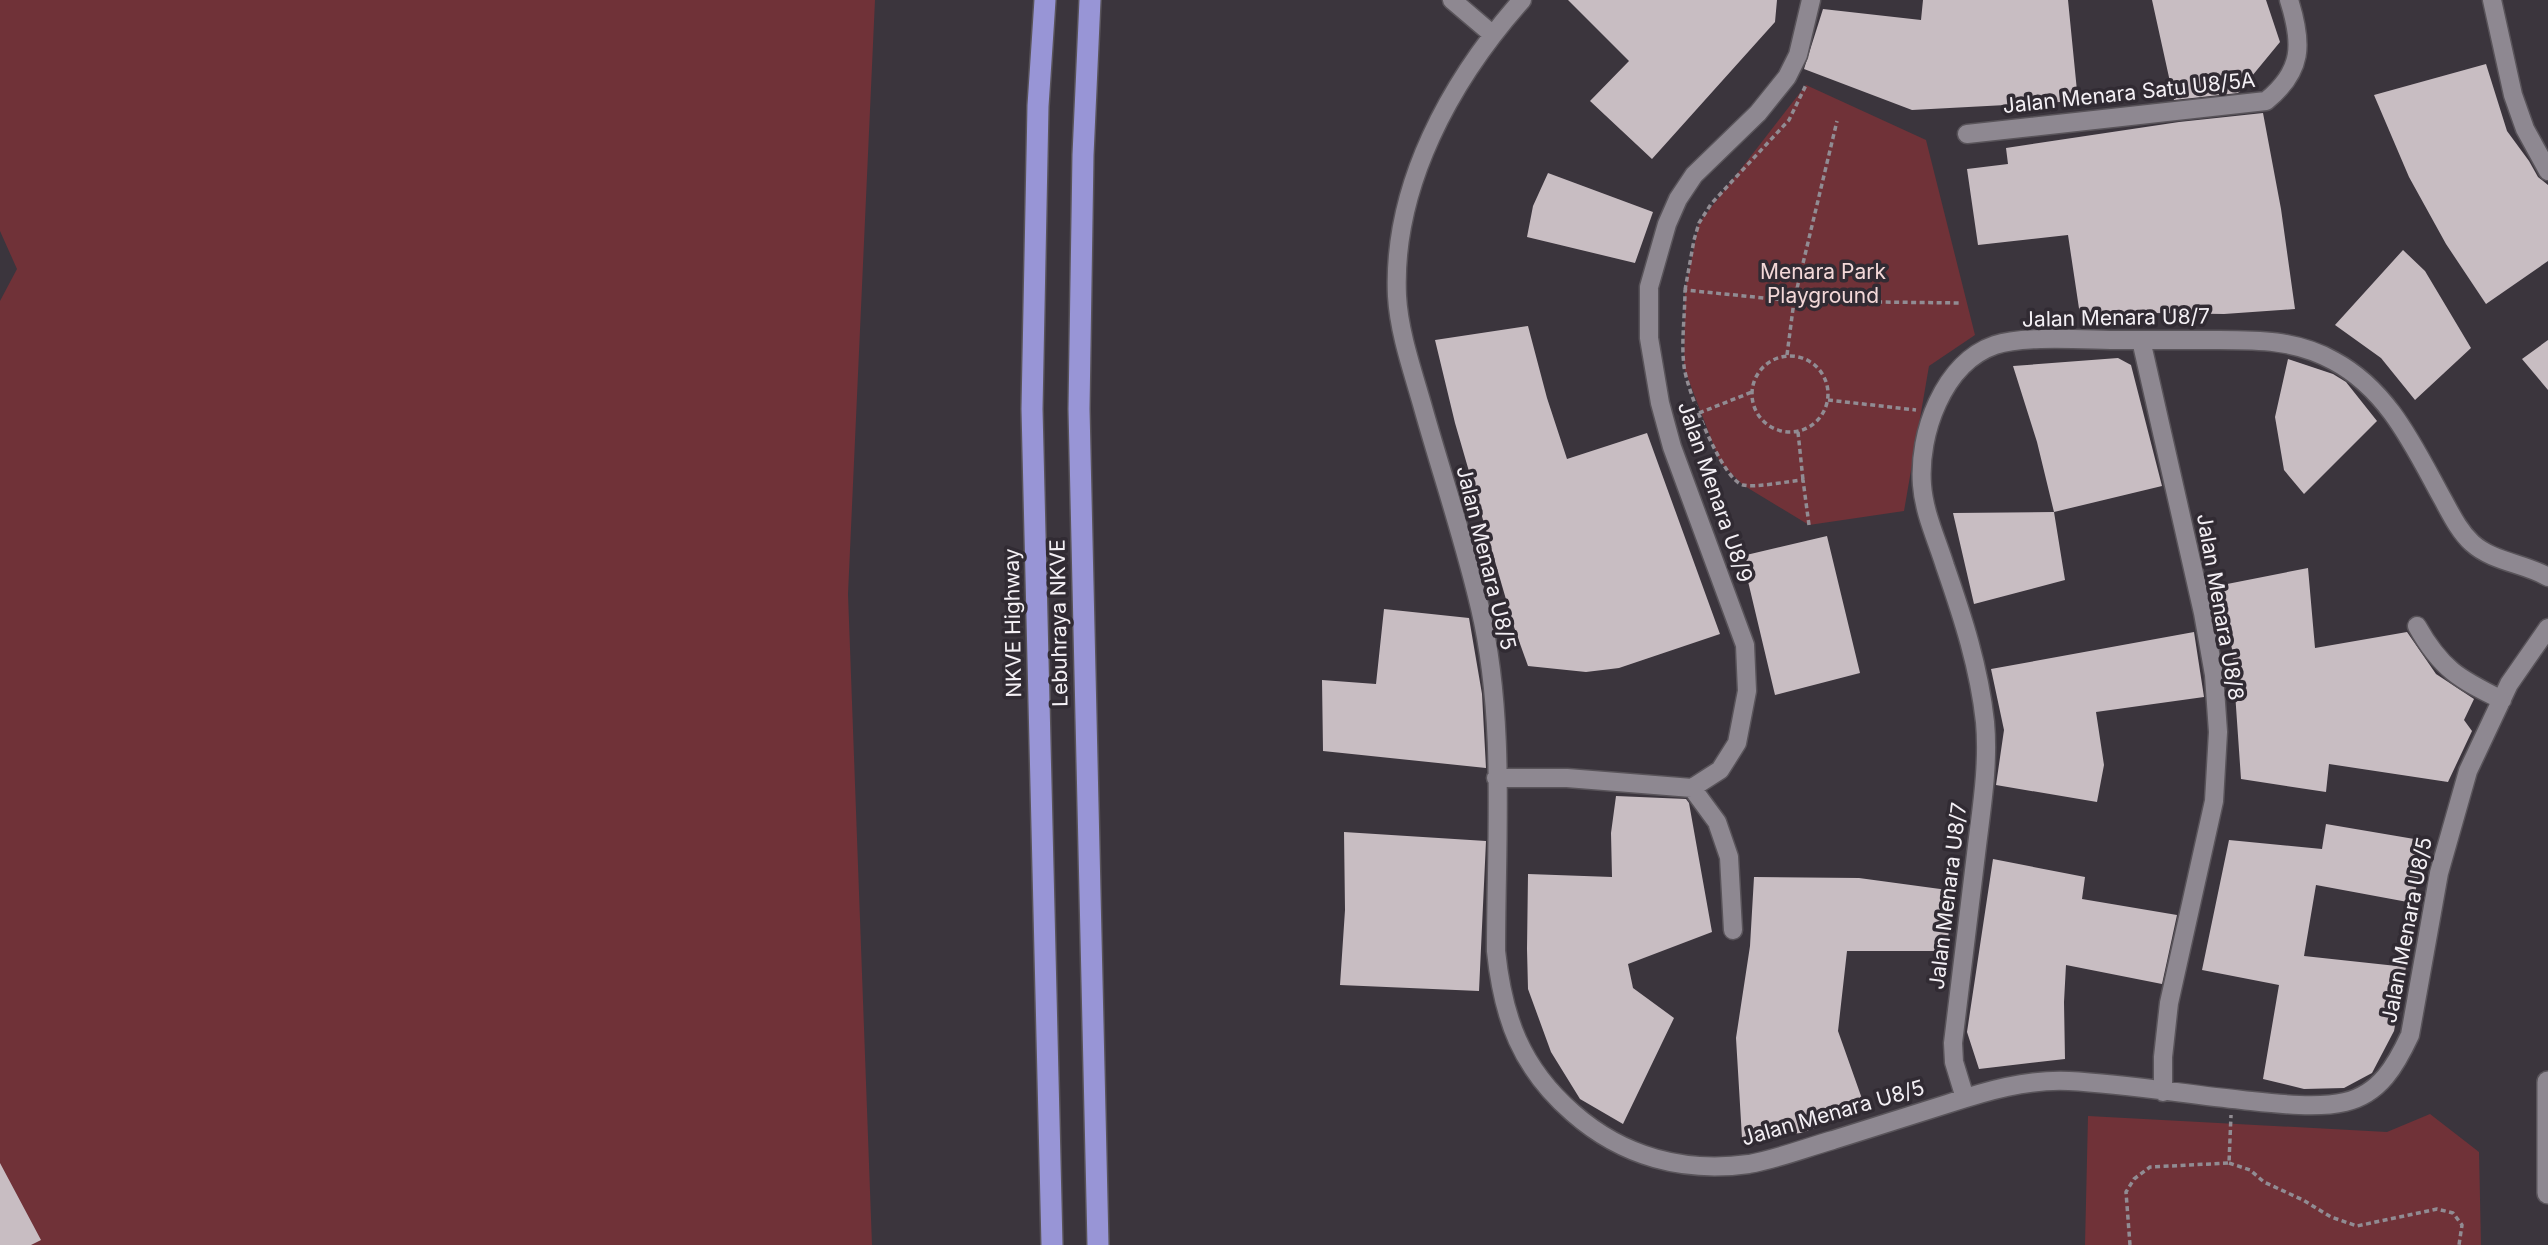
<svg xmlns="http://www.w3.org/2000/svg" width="2548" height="1245" font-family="Inter,sans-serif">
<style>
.green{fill:#703238}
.building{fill:#c8bdc2}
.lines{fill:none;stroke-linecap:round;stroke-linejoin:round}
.minor-casing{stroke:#59545a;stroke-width:21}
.secondary-casing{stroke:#59545a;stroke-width:24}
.motorway-casing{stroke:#59545a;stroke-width:24}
.path{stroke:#918c93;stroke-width:3.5;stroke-dasharray:5 3.5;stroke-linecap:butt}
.minor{stroke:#8e8891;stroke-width:18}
.secondary{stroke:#8e8891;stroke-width:21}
.motorway{stroke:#9895d6;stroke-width:21}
.labels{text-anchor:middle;stroke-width:7;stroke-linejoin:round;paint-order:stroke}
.street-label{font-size:21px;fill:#f4f0f5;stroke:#312b33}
.park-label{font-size:21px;fill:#f3d8d8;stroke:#312b33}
</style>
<rect width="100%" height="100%" fill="#3b353d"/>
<path class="green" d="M 0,0 L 875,0 L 848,594 L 872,1245 L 0,1245 L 0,301 L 17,269 L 0,231 Z
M 1806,85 L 1926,140 L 1975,335 L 1929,366 L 1904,511 L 1809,525 L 1743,485 L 1720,462 L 1684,368 L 1685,290 L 1699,223 Z
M 2430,1114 L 2479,1152 L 2481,1245 L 2085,1245 L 2088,1116 L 2387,1132 Z"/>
<path class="building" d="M 1568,0 L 1777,0 L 1775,22 L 1652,159 L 1590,101 L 1629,61 Z
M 1923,0 L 2068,0 L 2078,101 L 1912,110 L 1804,69 L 1823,9 L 1921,20 Z
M 2152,0 L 2266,0 L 2280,42 L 2238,93 L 2174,100 Z
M 2486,64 L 2507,131 L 2529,161 L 2538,177 L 2548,185 L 2548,261 L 2486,304 L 2446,244 L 2409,177 L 2374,95 Z
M 2263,113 L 2281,209 L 2295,309 L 2224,314 L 2153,313 L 2080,315 L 2068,235 L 1978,245 L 1967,169 L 2008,164 L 2006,148 L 2179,122 Z
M 1548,173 L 1653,212 L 1635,263 L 1527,237 L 1533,206 Z
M 2403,250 L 2425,271 L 2471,348 L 2415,400 L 2381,358 L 2335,325 Z
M 1528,326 L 1547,398 L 1567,459 L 1647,433 L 1720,634 L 1619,668 L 1586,672 L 1528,666 L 1514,627 L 1455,423 L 1435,340 Z
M 2548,340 L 2548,390 L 2522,359 Z
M 2118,358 L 2131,365 L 2162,486 L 2054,512 L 2037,442 L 2013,366 Z
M 2288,359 L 2333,374 L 2346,382 L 2377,421 L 2304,494 L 2284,470 L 2275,417 Z
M 2054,512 L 2065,580 L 1974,604 L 1953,513 Z
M 1827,536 L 1860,673 L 1775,695 L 1742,556 Z
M 2308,568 L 2315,648 L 2407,632 L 2436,674 L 2474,699 L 2464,720 L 2472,731 L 2448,782 L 2329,764 L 2326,792 L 2241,779 L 2232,649 L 2217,586 Z
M 1384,609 L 1469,618 L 1482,694 L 1486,768 L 1323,751 L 1322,680 L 1376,684 Z
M 2194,632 L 2204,697 L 2096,712 L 2104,765 L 2097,802 L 1996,785 L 2004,730 L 1991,669 Z
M 1616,796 L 1686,799 L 1689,803 L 1712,932 L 1628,964 L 1633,988 L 1674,1018 L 1623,1124 L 1580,1099 L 1551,1052 L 1528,989 L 1527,949 L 1528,874 L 1612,877 L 1611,833 Z
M 2326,824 L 2426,841 L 2413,903 L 2316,885 L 2304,956 L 2406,967 L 2394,1031 L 2372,1073 L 2344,1088 L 2304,1089 L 2263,1079 L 2279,985 L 2202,970 L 2229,840 L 2322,849 Z
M 1344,832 L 1486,841 L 1479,991 L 1340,985 L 1345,910 Z
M 1993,859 L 2085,877 L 2082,899 L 2177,915 L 2162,984 L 2066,965 L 2064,1002 L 2065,1059 L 1979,1069 L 1967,1032 Z
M 1754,877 L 1859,878 L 1955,891 L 1946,951 L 1847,951 L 1838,1031 L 1866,1110 L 1801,1133 L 1742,1138 L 1736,1038 L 1750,946 Z
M 0,1163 L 41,1240 L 31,1245 L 0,1245 Z"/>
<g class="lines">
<defs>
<path id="minor" d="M 1452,0 L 1492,34
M 1522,0 C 1451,80 1392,186 1397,296 C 1399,332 1412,369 1422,404 C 1441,472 1464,539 1480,608 C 1506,719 1496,838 1496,951 C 1503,1018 1521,1068 1573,1113 C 1623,1157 1684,1173 1749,1164 C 1777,1159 1805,1148 1833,1140 C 1871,1128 1909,1116 1947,1104 C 1986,1091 2027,1079 2069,1081 C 2126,1084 2184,1094 2242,1100 C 2271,1103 2316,1109 2345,1102 C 2380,1094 2396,1065 2410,1035 L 2439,873 L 2468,771 L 2509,684 L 2548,628
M 2492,0 L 2513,95 L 2525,129 L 2548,171
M 1967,134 L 2266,101 C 2303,71 2303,44 2289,0
M 2141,340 L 2203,613 L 2214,675 L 2218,732 L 2214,801 L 2169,1003 L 2163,1057 L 2163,1092
M 2417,626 C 2441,669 2459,679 2502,700
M 1496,778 L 1567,778 L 1692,788 L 1720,770 L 1737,743 L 1747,691 L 1745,645 L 1672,447 L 1660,403 L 1649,338 L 1649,287 L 1667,224 L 1678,199 L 1694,175 L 1758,113 L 1787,77 L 1798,55 L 1811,0
M 1692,788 L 1717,822 L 1729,857 L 1733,930
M 1965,1098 L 1954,1062 L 1953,1043 C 1961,980 1968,917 1976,854 C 1981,811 1989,766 1985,722 C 1979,667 1963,618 1945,566 C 1937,540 1924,513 1922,485 C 1918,434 1943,363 1995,345 C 2024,335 2088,340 2121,340 C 2149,340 2177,340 2205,340 C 2251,340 2293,338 2334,361 C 2388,390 2413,445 2441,496 C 2450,512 2458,530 2472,543 C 2493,562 2524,563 2548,577"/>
<path id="secondary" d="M 2548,1082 L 2548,1193"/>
<path id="motorway" d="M 1045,0 L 1038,106 L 1032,409 L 1052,1245
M 1090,0 L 1083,155 L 1079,409 L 1098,1245"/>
</defs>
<use href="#minor" class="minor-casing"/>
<use href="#secondary" class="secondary-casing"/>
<use href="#motorway" class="motorway-casing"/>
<path class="path" d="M 1685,290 L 1694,240 L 1699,223 L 1711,204 L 1789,120 L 1806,85
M 1787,355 L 1794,301 L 1837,121
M1752 394a38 38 0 1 1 76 0a38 38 0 1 1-76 0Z
M 1828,400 L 1916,410
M 1699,413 L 1752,392
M 1798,432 L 1803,480
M 1809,525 L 1803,480 C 1789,481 1756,488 1743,485 C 1722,480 1686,388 1684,366 C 1681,342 1685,315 1685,290 L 1794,301 L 1962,303
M 2229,1163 L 2250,1170 L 2264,1182 L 2303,1200 L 2331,1217 L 2357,1226 L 2437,1209 L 2453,1213 L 2462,1225 L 2459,1245
M 2130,1245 L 2126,1192 L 2134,1179 L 2150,1167 L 2229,1163 L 2231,1115"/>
<use href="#minor" class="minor"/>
<use href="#secondary" class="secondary"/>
<use href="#motorway" class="motorway"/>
</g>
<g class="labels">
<g class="street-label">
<text transform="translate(2129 93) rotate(-6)" y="7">Jalan Menara Satu U8/5A</text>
<text transform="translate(2116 318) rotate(-1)" y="7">Jalan Menara U8/7</text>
<text transform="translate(1715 492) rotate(71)" y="7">Jalan Menara U8/9</text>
<text transform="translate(1486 558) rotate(76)" y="7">Jalan Menara U8/5</text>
<text transform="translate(2220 607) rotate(80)" y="7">Jalan Menara U8/8</text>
<text transform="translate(1013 623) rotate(-91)" y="7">NKVE Highway</text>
<text transform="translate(1059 623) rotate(-91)" y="7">Lebuhraya NKVE</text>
<text transform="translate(1948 896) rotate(-83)" y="7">Jalan Menara U8/7</text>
<text transform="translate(2407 930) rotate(-79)" y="7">Jalan Menara U8/5</text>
<text transform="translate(1833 1113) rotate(-16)" y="7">Jalan Menara U8/5</text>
</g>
<g class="park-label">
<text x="1823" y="279">Menara Park<tspan x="1823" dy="24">Playground</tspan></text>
</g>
</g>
</svg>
